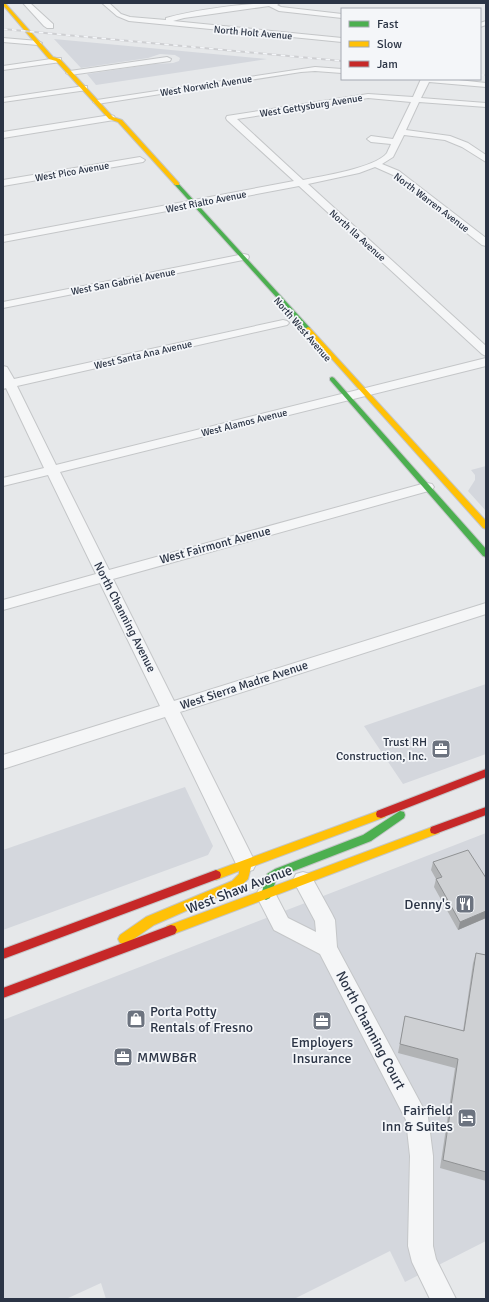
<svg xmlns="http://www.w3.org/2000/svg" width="489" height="1302" font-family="Signika,sans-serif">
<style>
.built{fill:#d4d7dd}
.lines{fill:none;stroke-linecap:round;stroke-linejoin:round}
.street-casing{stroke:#c4c6c8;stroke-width:2}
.fast-casing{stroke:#c4c6c8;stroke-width:2}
.slow-casing{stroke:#c4c6c8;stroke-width:2}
.jam-casing{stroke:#c4c6c8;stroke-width:2}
.street{fill:#f5f6f7;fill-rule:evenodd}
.fast{fill:#4caf50;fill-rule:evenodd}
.slow{fill:#ffc107;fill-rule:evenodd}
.jam{fill:#c62828;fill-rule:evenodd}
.rail-casing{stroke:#cecfd2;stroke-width:2}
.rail{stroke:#f4f6f9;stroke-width:1.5;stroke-dasharray:4.5;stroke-linecap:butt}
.wall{fill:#b1b3b5}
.shaded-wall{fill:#909294}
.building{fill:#ced0d3;stroke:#909294}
.labels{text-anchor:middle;stroke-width:3.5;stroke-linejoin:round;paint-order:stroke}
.far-street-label{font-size:10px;fill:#2b3445;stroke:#f4f6f9}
.street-label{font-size:12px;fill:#2b3445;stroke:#f4f6f9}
.poi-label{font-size:12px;fill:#2b3445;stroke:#f4f6f9;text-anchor:end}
.near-street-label{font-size:14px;fill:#2b3445;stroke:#f4f6f9}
.near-poi-label{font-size:14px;fill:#2b3445;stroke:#f4f6f9;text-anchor:end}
</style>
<rect width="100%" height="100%" fill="#e6e8ea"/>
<path class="built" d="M 54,39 L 267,59 L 96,85 L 87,74 L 154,64 L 173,63 L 179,61 L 180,58 L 175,55 L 160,54 L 148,58 L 81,68 Z
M 486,466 L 486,511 L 468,491 L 475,480 L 475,475 L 471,470 Z
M 486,684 L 486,754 L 403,784 L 364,726 Z
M 185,787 L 213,846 L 208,855 L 3,930 L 3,850 Z
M 486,833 L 486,1241 L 405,1282 L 390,1251 L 294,1299 L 106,1299 L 101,1283 L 66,1299 L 3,1299 L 3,1020 Z"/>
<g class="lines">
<defs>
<path id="street" d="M 23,3 L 30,3 L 53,24 L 53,28 L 47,28 L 44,26 Z
M 102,3 L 109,3 L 121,14 L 130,17 L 166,20 L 166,18 C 199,9 246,3 280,3 L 277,5 L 281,7 L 342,14 L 342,18 L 279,11 L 269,6 L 184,18 L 173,21 L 342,38 L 342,42 L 129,21 L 117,16 Z
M 486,21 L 486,25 L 480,27 L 480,23 Z
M 3,38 L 38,41 L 42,43 L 38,45 L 3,42 Z
M 167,57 L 171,59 L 170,61 L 70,75 L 66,73 L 70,71 Z
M 58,58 L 61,58 L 61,62 L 3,70 L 3,66 Z
M 315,67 L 342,69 L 342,73 L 315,71 L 301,72 L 97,104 L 93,102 L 97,100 Z
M 421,79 L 449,79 L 486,83 L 486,87 L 429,82 L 421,98 L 486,103 L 486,107 L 419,102 L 406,130 L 450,136 L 468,143 L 486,155 L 486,162 L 462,147 L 445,140 L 404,135 L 393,157 L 382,164 L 399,171 L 486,238 L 486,246 L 482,245 L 393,175 L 375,167 L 359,173 L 308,184 L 486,346 L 486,356 L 482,354 L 299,186 L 3,242 L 3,236 L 294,181 L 227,120 L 226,118 L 227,116 L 368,94 L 413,97 ZM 368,98 L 411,102 L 393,139 L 371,136 L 367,139 L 371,142 L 391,144 C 390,147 388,150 387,153 C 375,168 322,176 303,180 L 237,119 Z
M 84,86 L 87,86 L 87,90 L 3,102 L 3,98 Z
M 111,115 L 114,116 L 115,118 L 114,120 L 3,138 L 3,132 Z
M 140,157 L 145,160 L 143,162 L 3,186 L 3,180 Z
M 244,254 L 248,255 L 249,257 L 248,259 L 3,308 L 3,302 Z
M 283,320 L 287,321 L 289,323 L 287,325 L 17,386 L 56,465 L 486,358 L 486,366 L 60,472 L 109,570 L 422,484 L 427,483 L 432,484 L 434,487 L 432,490 L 113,579 L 174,701 L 486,603 L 486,614 L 180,712 L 256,864 L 253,870 L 246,872 L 239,870 L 165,717 L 3,769 L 3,755 L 160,706 L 100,583 L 3,610 L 3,600 L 96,574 L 48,475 L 3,486 L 3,478 L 44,468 L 6,388 L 3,389 L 3,366 L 7,367 L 14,379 Z
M 303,872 L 310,874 L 332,914 L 335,920 L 337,947 L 428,1117 L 433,1156 L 433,1246 L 436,1259 L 456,1299 L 430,1299 L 412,1262 L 408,1246 L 410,1156 L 406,1120 L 320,954 L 274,930 L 256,895 L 259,889 L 266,886 L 273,889 L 288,918 L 316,932 L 315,921 L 293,880 L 296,874 Z"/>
<path id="fast" d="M 177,182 L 310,328 L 310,330 L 306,330 L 175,185 L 174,184 Z
M 332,377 L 334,378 L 486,549 L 486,557 L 483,556 L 330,380 L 330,378 Z
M 400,811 L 404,812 L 405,815 L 404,818 L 371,841 L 283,875 L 276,880 L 270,898 L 266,900 L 262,898 L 261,895 L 267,874 L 275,869 L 363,835 Z"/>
<path id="slow" d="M 3,3 L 5,3 L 53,57 L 60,59 L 113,117 L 122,120 L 179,183 L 179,185 L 175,185 L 118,122 L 109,119 L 56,61 L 49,59 L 3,5 Z
M 308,327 L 310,328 L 486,521 L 486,529 L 483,528 L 306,330 L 305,329 Z
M 381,810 L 385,811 L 386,814 L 385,817 L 251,867 L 248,879 L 240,887 L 154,925 L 128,943 L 124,944 L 120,943 L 118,939 L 120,935 L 146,917 L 232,881 L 239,874 L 239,871 L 216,880 L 212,878 L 211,875 L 212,872 Z
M 435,826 L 439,827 L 440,830 L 439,833 L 171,935 L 167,934 L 165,930 L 167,926 Z"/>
<path id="jam" d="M 486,769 L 486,777 L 381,818 L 377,817 L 376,814 L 377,811 Z
M 486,807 L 486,815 L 435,834 L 431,833 L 430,830 L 431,827 Z
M 216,870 L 220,872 L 221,875 L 220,878 L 3,959 L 3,949 Z
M 171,925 L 175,926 L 177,930 L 175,934 L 3,998 L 3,988 Z"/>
</defs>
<use href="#street" class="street-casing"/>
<use href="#fast" class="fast-casing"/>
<use href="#slow" class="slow-casing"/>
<use href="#jam" class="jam-casing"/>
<use href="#street" class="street"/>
<use href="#fast" class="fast"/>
<use href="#slow" class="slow"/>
<use href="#jam" class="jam"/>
<defs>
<path id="rail" d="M 3,29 L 342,61
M 480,75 L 486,75"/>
</defs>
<use href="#rail" class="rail-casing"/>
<use href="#rail" class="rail"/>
</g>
<path class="wall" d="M 433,862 L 486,878 L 486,918 L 458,930 L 434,887 L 436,879 L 431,870 Z
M 476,953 L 486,955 L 486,1181 L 440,1168 L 455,1068 L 398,1053 L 405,1016 L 463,1031 L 473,963 Z"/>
<path class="shaded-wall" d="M 486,911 L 486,918 L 458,930 L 460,922 Z"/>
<path class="building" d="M 468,850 L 486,878 L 486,911 L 460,922 L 436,879 L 442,877 L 433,862 Z
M 476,953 L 486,955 L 486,1172 L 443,1160 L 458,1059 L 400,1044 L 405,1016 L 464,1031 Z"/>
<defs>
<symbol id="office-square" viewBox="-11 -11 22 22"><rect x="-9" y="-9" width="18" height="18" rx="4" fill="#6c737f" stroke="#f4f6f9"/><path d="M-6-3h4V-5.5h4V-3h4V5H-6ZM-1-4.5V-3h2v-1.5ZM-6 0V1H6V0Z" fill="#fff"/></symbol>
<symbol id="restaurant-square" viewBox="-11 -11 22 22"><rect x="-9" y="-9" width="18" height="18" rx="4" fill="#6c737f" stroke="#f4f6f9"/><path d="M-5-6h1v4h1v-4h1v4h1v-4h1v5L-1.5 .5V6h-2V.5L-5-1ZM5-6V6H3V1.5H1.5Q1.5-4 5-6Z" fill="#fff"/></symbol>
<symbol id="shop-square" viewBox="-11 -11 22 22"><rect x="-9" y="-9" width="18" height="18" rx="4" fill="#6c737f" stroke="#f4f6f9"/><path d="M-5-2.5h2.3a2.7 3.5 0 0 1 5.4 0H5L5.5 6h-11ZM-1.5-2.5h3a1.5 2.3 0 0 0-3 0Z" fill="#fff"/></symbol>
<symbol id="hotel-square" viewBox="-11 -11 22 22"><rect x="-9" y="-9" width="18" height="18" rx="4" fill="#6c737f" stroke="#f4f6f9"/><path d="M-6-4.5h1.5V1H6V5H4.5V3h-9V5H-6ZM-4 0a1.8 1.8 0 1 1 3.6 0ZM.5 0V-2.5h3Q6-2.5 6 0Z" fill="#fff"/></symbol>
</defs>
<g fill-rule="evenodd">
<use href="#office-square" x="430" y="738" width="22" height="22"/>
<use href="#restaurant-square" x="454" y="893" width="22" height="22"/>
<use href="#shop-square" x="125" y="1008" width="22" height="22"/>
<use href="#office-square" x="311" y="1010" width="22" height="22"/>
<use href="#office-square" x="112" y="1046" width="22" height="22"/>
<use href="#hotel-square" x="456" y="1107" width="22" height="22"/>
</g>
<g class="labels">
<g class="far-street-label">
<text transform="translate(253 32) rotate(5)" y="4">North Holt Avenue</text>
<text transform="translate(206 85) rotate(-9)" y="4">West Norwich Avenue</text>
<text transform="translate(311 105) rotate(-9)" y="4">West Gettysburg Avenue</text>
<text transform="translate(72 171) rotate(-10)" y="4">West Pico Avenue</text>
<text transform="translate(206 201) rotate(-11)" y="4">West Rialto Avenue</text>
<text transform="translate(432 202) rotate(37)" y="4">North Warren Avenue</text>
<text transform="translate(358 235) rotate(42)" y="4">North Ila Avenue</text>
<text transform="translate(123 281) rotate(-11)" y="4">West San Gabriel Avenue</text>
<text transform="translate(303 329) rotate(49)" y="4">North West Avenue</text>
<text transform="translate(143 354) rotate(-13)" y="4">West Santa Ana Avenue</text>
<text transform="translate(244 422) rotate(-14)" y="4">West Alamos Avenue</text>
</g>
<g class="street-label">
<text transform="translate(215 545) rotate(-15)" y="4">West Fairmont Avenue</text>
<text transform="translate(125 617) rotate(63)" y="4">North Channing Avenue</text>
<text transform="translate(244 685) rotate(-18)" y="4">West Sierra Madre Avenue</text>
</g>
<g class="poi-label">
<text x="427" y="746">Trust RH<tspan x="427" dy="14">Construction, Inc.</tspan></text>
</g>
<g class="near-street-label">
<text transform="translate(239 889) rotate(-21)" y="5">West Shaw Avenue</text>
<text transform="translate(371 1030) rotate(62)" y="5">North Channing Court</text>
</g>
<g class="near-poi-label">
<text x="451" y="909">Denny's</text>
<text x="150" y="1016" text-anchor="start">Porta Potty<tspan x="150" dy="16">Rentals of Fresno</tspan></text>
<text x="322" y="1047" text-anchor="middle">Employers<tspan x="322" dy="16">Insurance</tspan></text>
<text x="137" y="1062" text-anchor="start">MMWB&amp;R</text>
<text x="453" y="1115">Fairfield<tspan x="453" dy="16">Inn &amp; Suites</tspan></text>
</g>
</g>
<rect width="489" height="1302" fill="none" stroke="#2b3445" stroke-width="8"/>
<rect x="341" y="8" width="140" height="72" fill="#f4f6f9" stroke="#a4a8b1"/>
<rect x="349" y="21" width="20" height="6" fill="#4caf50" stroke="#a4a8b1"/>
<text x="377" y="28" font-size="12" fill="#2b3445">Fast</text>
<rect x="349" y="41" width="20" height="6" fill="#ffc107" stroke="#a4a8b1"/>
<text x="377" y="48" font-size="12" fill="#2b3445">Slow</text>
<rect x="349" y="61" width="20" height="6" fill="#c62828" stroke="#a4a8b1"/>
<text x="377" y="68" font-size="12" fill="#2b3445">Jam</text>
</svg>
